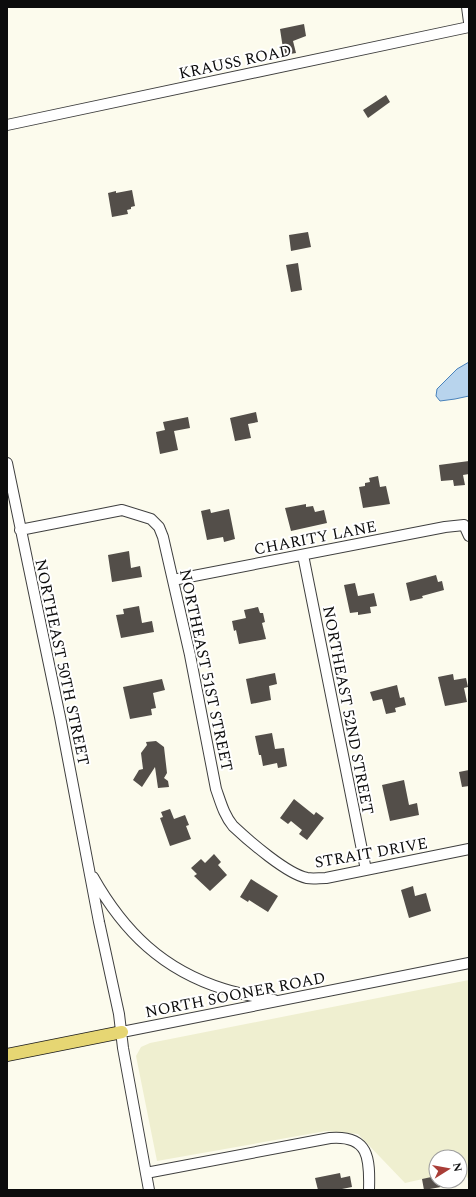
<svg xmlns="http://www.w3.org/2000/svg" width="476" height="1197" font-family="Spectral,serif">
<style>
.farmland{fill:#efefd0}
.water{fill:#b8d4ed;stroke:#4982bb}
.building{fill:#534e49}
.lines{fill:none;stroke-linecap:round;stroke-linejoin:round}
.minor-casing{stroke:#3f3f3f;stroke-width:12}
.major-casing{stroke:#1d1d1d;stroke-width:14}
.minor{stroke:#fff;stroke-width:10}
.major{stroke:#e6d673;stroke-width:12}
.labels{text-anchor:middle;stroke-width:4;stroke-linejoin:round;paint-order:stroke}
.street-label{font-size:16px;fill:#0c0c0c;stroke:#fff}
</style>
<rect width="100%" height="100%" fill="#fcfbed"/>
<path class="farmland" d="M 469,980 L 469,1180 L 462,1171 L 460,1171 L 460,1157 L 436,1157 L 436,1176 L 405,1183 L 358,1134 L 326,1131 L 157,1161 L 136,1056 L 141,1047 L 150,1043 Z"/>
<path class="water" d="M 469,362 L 469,396 L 455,399 L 440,401 L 436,396 L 437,389 L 457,369 Z"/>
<path class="building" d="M 304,24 L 306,36 L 293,41 L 296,53 L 284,55 L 280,29 Z
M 386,95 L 390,102 L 368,118 L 363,110 Z
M 132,190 L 135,206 L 131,207 L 131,209 L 127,210 L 128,214 L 112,217 L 108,193 L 116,191 L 116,193 Z
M 308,232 L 311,247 L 291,251 L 289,235 Z
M 298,263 L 302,290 L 291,292 L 286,265 Z
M 256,412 L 258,422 L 248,424 L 251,438 L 235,441 L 230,418 Z
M 188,417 L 190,428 L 174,431 L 178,450 L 160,454 L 156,432 L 165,430 L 163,422 Z
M 469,461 L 469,474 L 463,475 L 465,485 L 454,486 L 453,480 L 441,481 L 439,465 Z
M 378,476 L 380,487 L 386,486 L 390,504 L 363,508 L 359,487 L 365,486 L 365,483 L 370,482 L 369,478 Z
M 306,504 L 306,507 L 313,506 L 315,512 L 324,510 L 327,523 L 291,531 L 285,508 Z
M 210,509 L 211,513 L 229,509 L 235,539 L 224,542 L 223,537 L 207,540 L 201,511 Z
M 129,551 L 131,568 L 140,566 L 142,577 L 112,582 L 108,555 Z
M 436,575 L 438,582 L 442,581 L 444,590 L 422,596 L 423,598 L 410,601 L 406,583 Z
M 355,583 L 358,596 L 374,593 L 377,606 L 370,607 L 371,613 L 358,615 L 358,612 L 350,613 L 344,585 Z
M 139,606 L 142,623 L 152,621 L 154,632 L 121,638 L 116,615 L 124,614 L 123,609 Z
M 258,607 L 260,613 L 263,613 L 265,622 L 262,623 L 266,639 L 239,644 L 236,630 L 234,631 L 232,621 L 246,618 L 244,610 Z
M 275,673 L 277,684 L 269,686 L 271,700 L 251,704 L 246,679 Z
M 453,674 L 454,680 L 466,678 L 468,687 L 464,688 L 467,702 L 445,706 L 438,677 Z
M 162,679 L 165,690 L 153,693 L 156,708 L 151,709 L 152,715 L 130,719 L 123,687 Z
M 397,685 L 400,698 L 404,697 L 406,705 L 395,708 L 396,712 L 386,714 L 382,699 L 373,701 L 370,692 Z
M 272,733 L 275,749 L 284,748 L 287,766 L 278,768 L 277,763 L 263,766 L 261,755 L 259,755 L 255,736 Z
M 156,741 L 164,747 L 167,773 L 164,778 L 168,781 L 169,787 L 158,788 L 155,767 L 142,787 L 133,780 L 139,770 L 143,769 L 141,753 L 147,745 L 146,742 Z
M 469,770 L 469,786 L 462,787 L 459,772 Z
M 404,780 L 409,805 L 417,803 L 419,815 L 390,821 L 382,785 Z
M 294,799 L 314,815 L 316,812 L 324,818 L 307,840 L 299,834 L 302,830 L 291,821 L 288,824 L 280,818 Z
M 170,809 L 174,819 L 185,815 L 189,825 L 186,826 L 191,839 L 170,846 L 160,818 L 163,817 L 161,812 Z
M 214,854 L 221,862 L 218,865 L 227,875 L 210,891 L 194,876 L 197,874 L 191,868 L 201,859 L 205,863 Z
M 251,879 L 278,896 L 268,912 L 249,900 L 248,902 L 240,897 Z
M 413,886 L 415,896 L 426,893 L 431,911 L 409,918 L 401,890 Z
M 340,1173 L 341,1178 L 350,1176 L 352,1187 L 342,1189 L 342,1190 L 318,1190 L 315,1178 Z
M 436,1176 L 436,1181 L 457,1181 L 458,1184 L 424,1190 L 422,1179 Z"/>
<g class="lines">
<defs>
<path id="minor" d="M 467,7 L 469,22
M 7,125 L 469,27
M 7,463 L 60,717 L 99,922 L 119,1014 L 123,1048 L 149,1190
M 20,530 L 122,510 L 151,519 L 159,527 L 163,537 L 190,655 L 216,789 C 221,803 224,815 233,826 C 249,841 287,874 307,878 C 313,879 319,878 326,878 L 469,849
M 303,555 L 366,870
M 173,580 L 445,527 L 464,525 L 469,536
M 93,877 C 124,932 163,970 224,989 C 240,994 257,997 274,1000
M 122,1032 L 469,963
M 146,1173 L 330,1138 C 369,1135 370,1158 369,1190"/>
<path id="major" d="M 7,1055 L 122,1032"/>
</defs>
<use href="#minor" class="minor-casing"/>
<use href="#major" class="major-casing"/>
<use href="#minor" class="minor"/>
<use href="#major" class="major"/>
</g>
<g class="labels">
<g class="street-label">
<text transform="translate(235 61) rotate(-12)" y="6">KRAUSS ROAD</text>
<text transform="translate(315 537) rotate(-11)" y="6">CHARITY LANE</text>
<text transform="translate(63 662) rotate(78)" y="6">NORTHEAST 50TH STREET</text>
<text transform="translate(207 670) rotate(78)" y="6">NORTHEAST 51ST STREET</text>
<text transform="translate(349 710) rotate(79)" y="6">NORTHEAST 52ND STREET</text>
<text transform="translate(371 852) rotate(-10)" y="6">STRAIT DRIVE</text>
<text transform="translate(235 994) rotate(-11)" y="6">NORTH SOONER ROAD</text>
</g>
</g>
<rect width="476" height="1197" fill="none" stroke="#0c0c0c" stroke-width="16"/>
<g transform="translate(448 1169) rotate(79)"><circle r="19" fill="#ffffff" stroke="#9e9e9e"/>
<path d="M0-3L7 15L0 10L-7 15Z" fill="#a93d37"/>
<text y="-6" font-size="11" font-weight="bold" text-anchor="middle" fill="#0c0c0c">N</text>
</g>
</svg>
